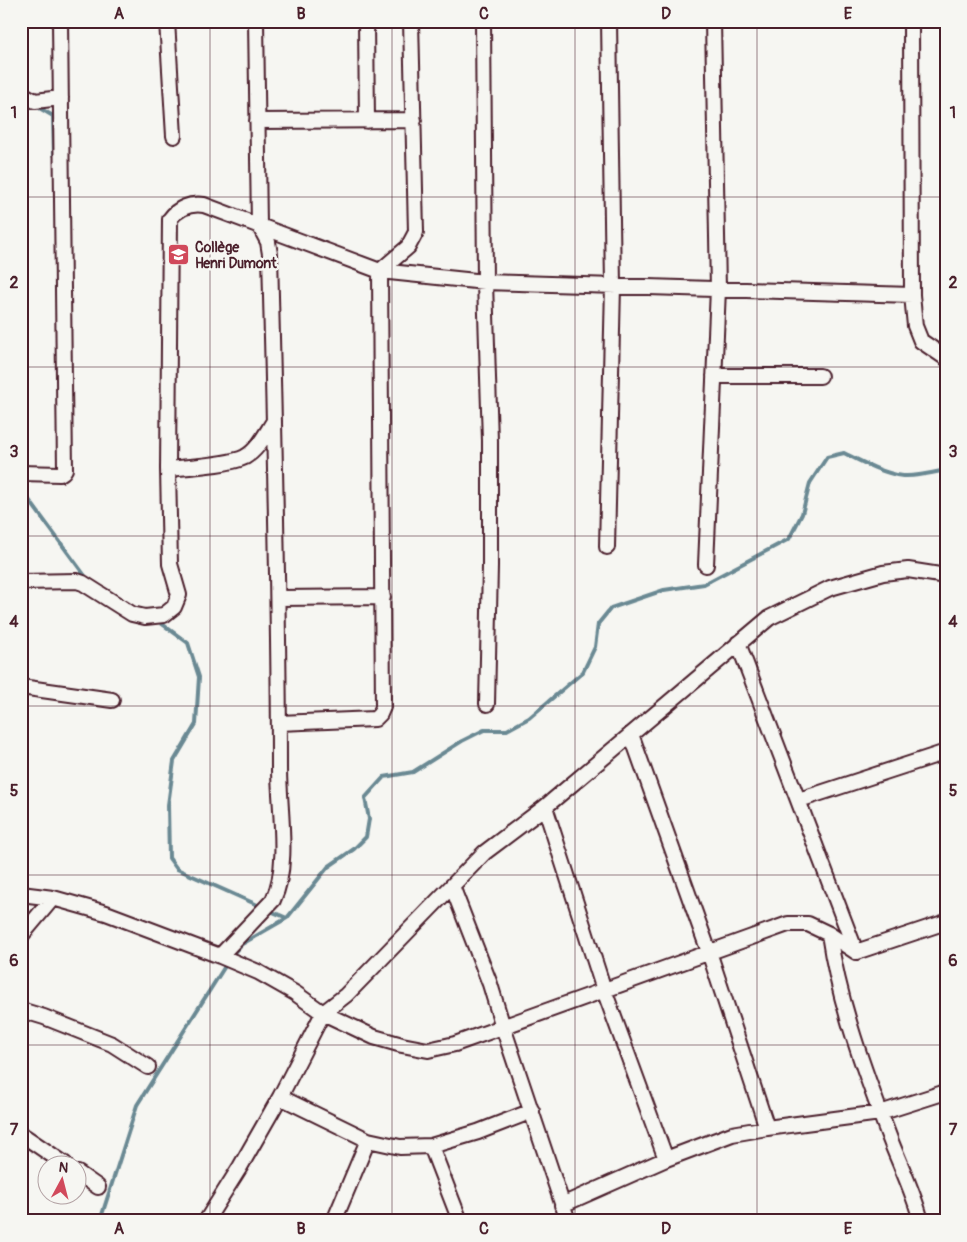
<svg xmlns="http://www.w3.org/2000/svg" width="967" height="1242" font-family="Pangolin,sans-serif">
<style>
.lines{fill:none;stroke-linecap:round;stroke-linejoin:round}
.stream{stroke:#6a8993;stroke-width:4}
.minor-casing{stroke:#4a1f2b;stroke-width:18}
.minor{stroke:#f6f6f2;stroke-width:14}
.grid{fill:none;stroke:#4a1f2b;stroke-width:1;stroke-opacity:0.55}
.labels{text-anchor:middle;stroke-width:5;stroke-linejoin:round;paint-order:stroke}
.poi-label{font-size:14px;font-weight:bold;fill:#4a1f2b;stroke:#f6f6f2;text-anchor:start}
.neatline{fill:none;stroke:#4a1f2b;stroke-width:2}
.grid-label{font-size:16px;text-anchor:middle;font-weight:bold;fill:#4a1f2b}
</style>
<rect width="100%" height="100%" fill="#f6f6f2"/>
<filter id="ink" filterUnits="userSpaceOnUse"><feTurbulence type="fractalNoise" baseFrequency=".02" numOctaves="2"/><feDisplacementMap in="SourceGraphic" scale="10" xChannelSelector="R" yChannelSelector="G"/><feConvolveMatrix kernelMatrix="1 2 1 2 8 2 1 2 1" color-interpolation-filters="sRGB"/></filter>
<g filter="url(#ink)">
<g class="lines">
<path class="stream" d="M 36,106 L 53,116 L 54,155
M 21,489 L 88,580
M 158,621 L 188,643 L 199,677 L 196,724 L 174,761 L 168,805 L 169,858 L 177,869 L 262,907
M 268,910 L 287,918
M 230,957 L 242,944 L 287,918 L 328,867 L 354,849 L 366,837 L 369,819 L 365,798 L 384,777 L 413,772 L 462,741 L 484,730 L 507,730 L 529,718 L 583,672 L 595,647 L 598,624 L 611,608 L 664,590 L 704,584 L 789,539 L 802,514 L 810,483 L 827,457 L 844,453 C 862,462 882,473 903,476 C 916,477 932,473 946,470
M 100,1221 L 137,1105 L 227,963"/>
<defs>
<path id="minor" d="M 167,21 L 174,136
M 366,21 L 367,121
M 483,21 L 485,282 L 490,441 L 490,566 L 487,704
M 911,21 L 912,295 L 915,326 L 921,341 L 946,358
M 21,93 L 35,101 L 61,98
M 257,121 L 414,120
M 714,376 L 820,376
M 168,469 C 187,467 229,465 245,457 C 258,450 266,433 274,421
M 21,473 L 60,474 L 63,472 L 65,469 L 60,21
M 607,547 L 613,286 L 609,21
M 706,565 L 718,289 L 713,21
M 21,582 L 77,581 L 83,583 L 132,614 L 145,617 L 164,615 L 174,607 L 179,595 L 170,564 L 168,469 L 170,219 C 178,208 190,203 204,205 L 380,271 L 485,282 L 912,295
M 279,598 L 383,597
M 738,643 L 856,952
M 21,687 L 112,700
M 279,723 L 375,719 L 380,714 L 383,707 L 380,271 L 408,247 L 416,232 L 411,21
M 631,734 L 709,952 L 767,1128
M 799,800 L 946,752
M 545,807 L 604,990 L 666,1159
M 452,886 L 490,984 L 503,1027 L 568,1221
M 21,894 L 53,898 L 106,913 L 220,956 L 258,972 L 295,993 L 323,1013 L 374,1037 L 402,1045 L 428,1050 L 455,1044 L 788,924 L 808,924 L 829,934 L 856,952
M 829,934 C 839,1003 865,1073 890,1139 C 900,1165 914,1193 921,1221
M 21,936 L 53,898
M 856,952 L 946,922
M 220,956 L 273,900 C 290,865 279,808 279,769 C 279,597 274,425 270,254 L 268,242 L 259,225 L 256,21
M 21,1010 L 44,1017 L 112,1044 L 148,1067
M 280,1097 L 368,1140 L 400,1147 L 431,1146 L 478,1132 L 532,1111
M 21,1134 L 65,1164
M 431,1146 L 460,1221
M 78,1173 L 98,1187
M 562,1205 L 666,1159 L 732,1134 L 767,1128 L 880,1113 L 946,1092
M 206,1221 L 240,1167 L 280,1097 L 323,1013 L 346,995 L 484,853 L 545,807 L 769,618 L 830,588 L 883,573 L 908,570 L 946,576
M 334,1221 L 368,1140"/>
</defs>
<use href="#minor" class="minor-casing"/>
<use href="#minor" class="minor"/>
</g>
</g>
<path class="grid" d="M 210,21 L 210,1221M 392,21 L 392,1221M 575,21 L 575,1221M 757,21 L 757,1221M 21,197 L 946,197M 21,367 L 946,367M 21,536 L 946,536M 21,706 L 946,706M 21,875 L 946,875M 21,1045 L 946,1045"/>
<defs>
<symbol id="school-square" viewBox="-11 -11 22 22"><rect x="-9" y="-9" width="18" height="18" rx="4" fill="#d1495b" stroke="#f6f6f2"/><path d="M0-5L7-2L0 1L-7-2ZM-4 1L0 2.5L4 1V4Q0 6-4 4Z" fill="#fff"/></symbol>
</defs>
<g fill-rule="evenodd">
<use href="#school-square" x="166" y="242" width="25" height="25"/>
</g>
<g class="labels">
<g class="poi-label">
<text x="195" y="252">Collège<tspan x="195" dy="16">Henri Dumont</tspan></text>
</g>
</g>
<rect width="967" height="1242" fill="none" stroke="#f6f6f2" stroke-width="55"/>
<g transform="translate(62 1180) rotate(7)"><circle r="24" fill="#f6f6f2" stroke="#b1a0a2"/>
<path d="M0-4L9 19L0 12L-9 19Z" fill="#d1495b"/>
<text y="-8" font-size="14" font-weight="bold" text-anchor="middle" fill="#4a1f2b">N</text>
</g>
<rect x="28" y="28" width="912" height="1186" class="neatline"/>
<g class="grid-label">
<text x="119" y="19">A</text>
<text x="301" y="19">B</text>
<text x="484" y="19">C</text>
<text x="666" y="19">D</text>
<text x="848" y="19">E</text>
<text x="14" y="118">1</text>
<text x="953" y="118">1</text>
<text x="14" y="288">2</text>
<text x="953" y="288">2</text>
<text x="14" y="457">3</text>
<text x="953" y="457">3</text>
<text x="14" y="627">4</text>
<text x="953" y="627">4</text>
<text x="14" y="796">5</text>
<text x="953" y="796">5</text>
<text x="14" y="966">6</text>
<text x="953" y="966">6</text>
<text x="14" y="1135">7</text>
<text x="953" y="1135">7</text>
<text x="119" y="1234">A</text>
<text x="301" y="1234">B</text>
<text x="484" y="1234">C</text>
<text x="666" y="1234">D</text>
<text x="848" y="1234">E</text>
</g>
</svg>
